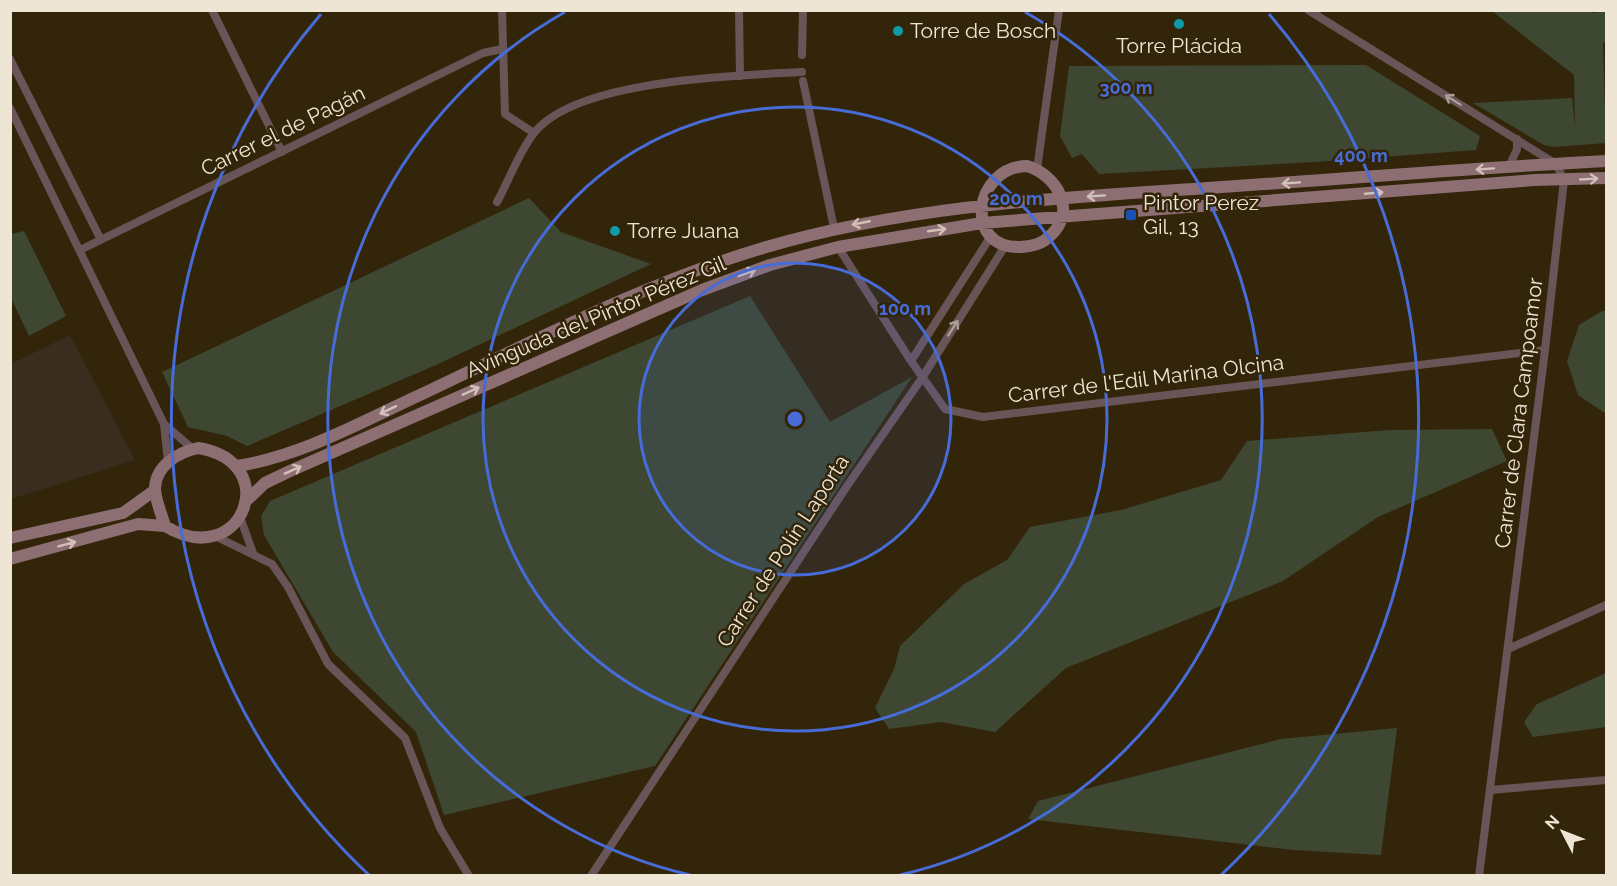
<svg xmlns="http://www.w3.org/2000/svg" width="1617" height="886" font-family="Raleway,sans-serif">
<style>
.education{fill:#3b2c20}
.green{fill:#3d4731}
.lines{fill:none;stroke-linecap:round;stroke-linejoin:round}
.minor{stroke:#695558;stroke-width:8}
.secondary{stroke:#8d6e73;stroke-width:12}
.oneway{stroke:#ac9d96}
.oneway2{stroke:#d1c1b8}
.ring{fill:none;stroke:#476cd7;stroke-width:3}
.culture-dot{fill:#0f9aa8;stroke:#332509;stroke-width:2}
.transit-dot{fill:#1a4fb4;stroke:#332509;stroke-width:2}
.labels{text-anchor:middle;stroke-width:5;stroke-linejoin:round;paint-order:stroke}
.poi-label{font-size:21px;fill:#eee5d5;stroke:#332509;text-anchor:start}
.street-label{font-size:21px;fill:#eee5d5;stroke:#332509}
.centre{fill:#476cd7;stroke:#332509;stroke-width:3}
.ring-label{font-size:18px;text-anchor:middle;font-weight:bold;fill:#476cd7;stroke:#332509;stroke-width:5;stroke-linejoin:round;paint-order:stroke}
</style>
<rect width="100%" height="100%" fill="#332509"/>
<path class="education" d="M 70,335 L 135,460 L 11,499 L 11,364 Z"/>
<path class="green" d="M 1590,11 L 1593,13 L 1606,11 L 1606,42 L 1603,43 L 1606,143 L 1553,147 L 1544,145 L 1473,103 L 1572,98 L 1575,128 L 1574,75 L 1492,11 Z
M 1366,65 L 1480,136 L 1476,150 L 1315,162 L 1099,174 L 1082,154 L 1072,158 L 1060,136 L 1069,66 Z
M 529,198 L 561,232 L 651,264 L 436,365 L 247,446 L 227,436 L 188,427 L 162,372 Z
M 24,231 L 66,316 L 29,336 L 11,298 L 11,234 Z
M 750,296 L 830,422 L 912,377 L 655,766 L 444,815 L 416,732 L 333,652 L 264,535 L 261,516 L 270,501 Z
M 1602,311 L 1606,311 L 1606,414 L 1578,395 L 1567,361 L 1579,325 Z
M 1492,429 L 1507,461 L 1378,517 L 1283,581 L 1066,668 L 995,732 L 941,722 L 889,729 L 875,708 L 894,669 L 900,646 L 964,584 L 1007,560 L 1030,527 L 1121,510 L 1221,480 L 1247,441 L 1389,430 Z
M 1606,673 L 1606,727 L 1533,737 L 1524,722 L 1537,704 Z
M 1397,728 L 1381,855 L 1293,850 L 1028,819 L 1038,801 L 1281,739 Z"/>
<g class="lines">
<path class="minor" d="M 212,10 L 282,152
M 502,10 L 505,114 L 534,133
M 739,10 L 740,76
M 1308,10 L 1556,164 L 1564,180 L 1545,350 L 1479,876
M 802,55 L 803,10
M 10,59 L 101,240
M 803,81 L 834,228
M 10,108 L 164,424 L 193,449
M 1509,167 L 1517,149 L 1517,139
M 1037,169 L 1059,10
M 497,202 C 509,180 519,152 534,133 C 577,79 735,76 802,72
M 838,247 L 911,361 L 945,409 L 983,417 L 1545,350
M 80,250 L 483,53 L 502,49
M 911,361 L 991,236
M 164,424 L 168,461
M 240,517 L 253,553
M 217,537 L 272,564 L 288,587 L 328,664 L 405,738 L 440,828 L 469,876
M 1508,649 L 1606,605
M 1490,790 L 1606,780
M 591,876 L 847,486 L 922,378 L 1005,246"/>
<path class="secondary" d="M 1027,166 C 1057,175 1078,211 1050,236 C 1042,244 1033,246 1021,247 C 962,249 974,167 1027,166 Z
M 198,448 C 285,462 242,573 165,526 C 162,515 155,500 155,488 C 156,465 179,452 198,448 Z
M 237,466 C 302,456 363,421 422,394 C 534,341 645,283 763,248 C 908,205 1058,198 1208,188 C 1341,179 1473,168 1606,161
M 245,502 L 265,483 L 290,471 L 702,290 L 770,265 L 838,247 L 982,223 L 1535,180 L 1606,178
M 10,538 L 123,513 L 155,490
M 10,559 L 138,524 L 165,526"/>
</g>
<defs><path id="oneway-shaft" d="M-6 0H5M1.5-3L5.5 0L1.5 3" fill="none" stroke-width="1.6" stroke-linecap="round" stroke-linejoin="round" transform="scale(1.5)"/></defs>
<g class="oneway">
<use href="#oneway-shaft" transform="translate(1453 100) rotate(-148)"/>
<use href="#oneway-shaft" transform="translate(953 328) rotate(-57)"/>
</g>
<g class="oneway2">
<use href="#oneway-shaft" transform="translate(1485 169) rotate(176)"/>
<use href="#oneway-shaft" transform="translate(1589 179) rotate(-3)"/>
<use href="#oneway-shaft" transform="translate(1291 183) rotate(176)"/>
<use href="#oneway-shaft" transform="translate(1374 193) rotate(-5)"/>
<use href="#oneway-shaft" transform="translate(1096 196) rotate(176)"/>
<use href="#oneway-shaft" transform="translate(861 223) rotate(169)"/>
<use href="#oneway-shaft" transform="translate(937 230) rotate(-8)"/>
<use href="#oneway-shaft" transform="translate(747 273) rotate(-20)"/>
<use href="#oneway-shaft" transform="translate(471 391) rotate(-24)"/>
<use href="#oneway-shaft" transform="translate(388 410) rotate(155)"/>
<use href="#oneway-shaft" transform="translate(293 470) rotate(-24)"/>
<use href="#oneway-shaft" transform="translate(67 544) rotate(-15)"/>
</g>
<circle cx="795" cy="419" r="156" fill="#476cd7" fill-opacity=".12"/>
<g class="ring">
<circle cx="795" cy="419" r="156"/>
<circle cx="795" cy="419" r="312"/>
<path d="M690 875A468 468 0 0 1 565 12M1025 12A468 468 0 0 1 900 875"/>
<path d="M369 875A624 624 0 0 1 321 14M1269 14A624 624 0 0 1 1221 875"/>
</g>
<g class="culture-dot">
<circle cx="1179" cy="24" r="6"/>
<circle cx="898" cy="31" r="6"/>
<circle cx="615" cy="231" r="6"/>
</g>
<rect class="transit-dot" x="1125" y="209" width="12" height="12" rx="3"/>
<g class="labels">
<g class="poi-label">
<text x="910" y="38">Torre de Bosch</text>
<text x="1179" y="53" text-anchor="middle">Torre Plácida</text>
<text x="1143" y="210">Pintor Perez<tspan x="1143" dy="24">Gil, 13</tspan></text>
<text x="627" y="238">Torre Juana</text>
</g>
<g class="street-label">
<text transform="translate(283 131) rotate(-26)" y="7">Carrer el de Pagán</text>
<text transform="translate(596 317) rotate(-23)" y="7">Avinguda del Pintor Pérez Gil</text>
<text transform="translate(1146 379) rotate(-7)" y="7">Carrer de l'Edil Marina Olcina</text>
<text transform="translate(1519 413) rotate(-83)" y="7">Carrer de Clara Campoamor</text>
<text transform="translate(783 551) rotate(-57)" y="7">Carrer de Polín Laporta</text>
</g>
</g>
<circle cx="795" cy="419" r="9" class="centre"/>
<g class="ring-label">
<text x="1126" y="94">300 m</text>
<text x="1361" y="162">400 m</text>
<text x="1016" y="205">200 m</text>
<text x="905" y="315">100 m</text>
</g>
<rect width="1617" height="886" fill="none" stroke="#eee5d5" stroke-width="24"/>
<g transform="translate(1563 832) rotate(312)" stroke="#332509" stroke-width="4.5" paint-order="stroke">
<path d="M0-4.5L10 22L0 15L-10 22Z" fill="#eee5d5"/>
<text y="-9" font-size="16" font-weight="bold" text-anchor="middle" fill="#eee5d5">N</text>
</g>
</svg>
